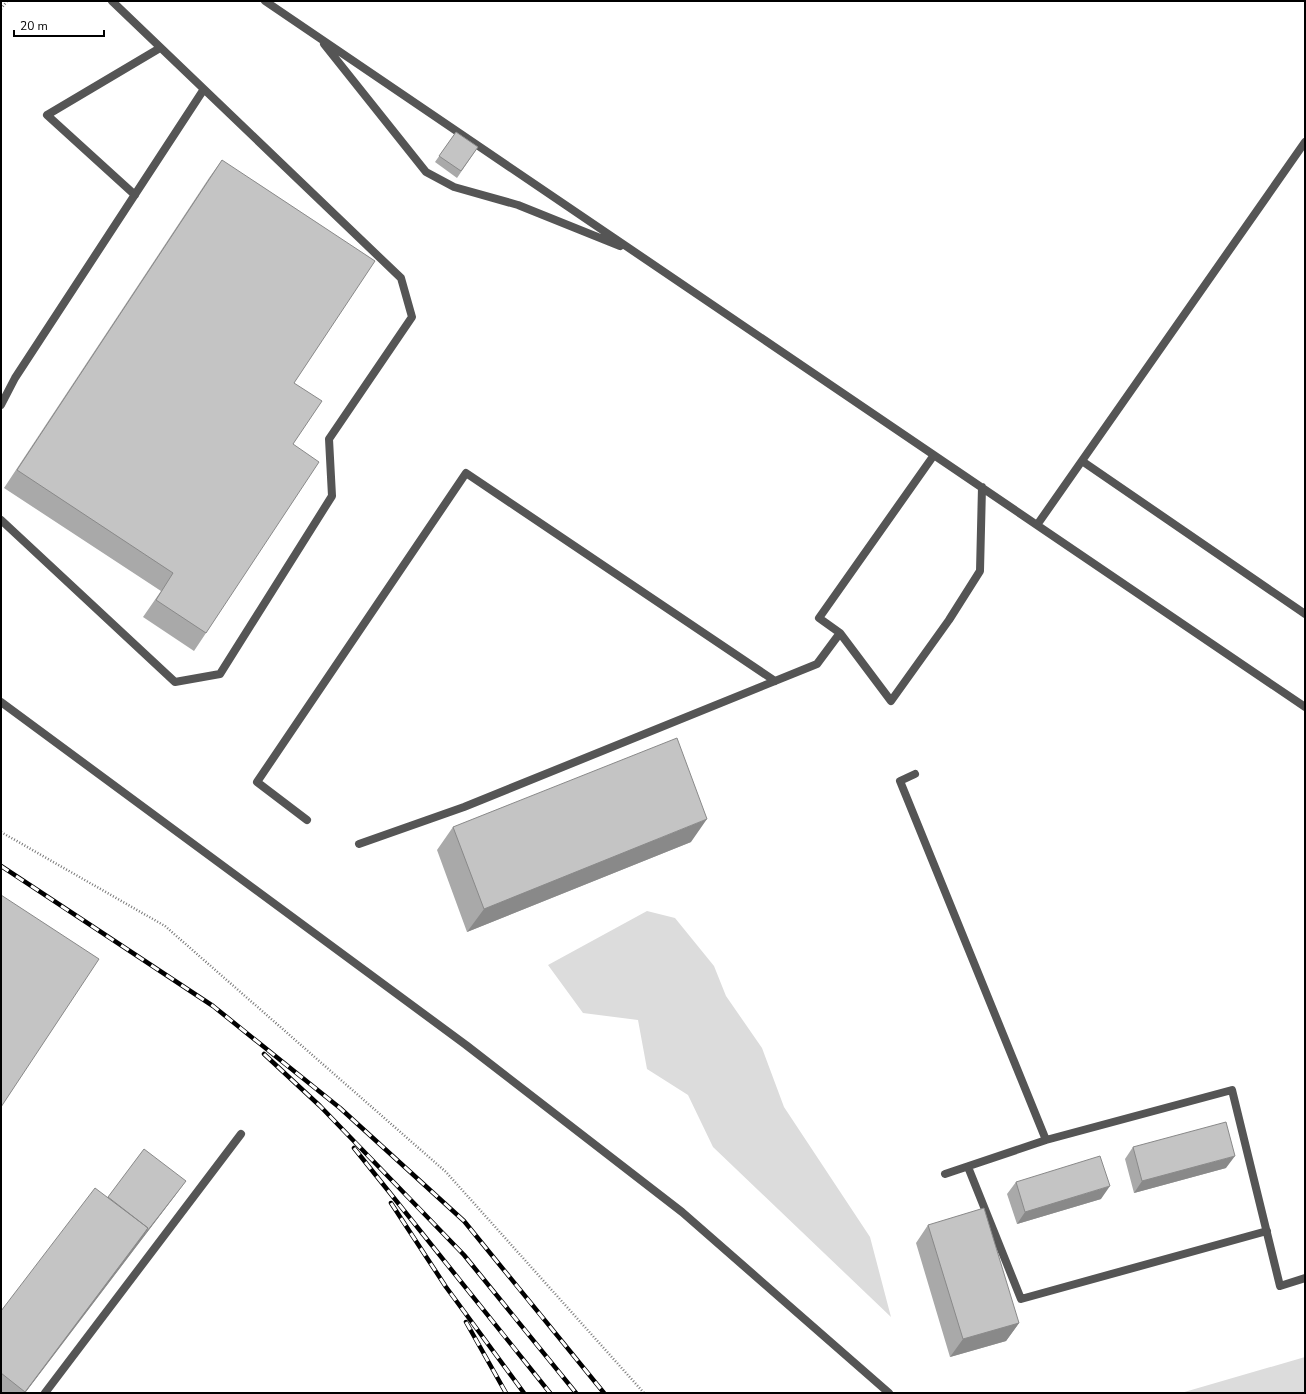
<svg xmlns="http://www.w3.org/2000/svg" width="1306" height="1394" font-family="'Nunito Sans',sans-serif">
<style>
.green{fill:#dcdcdc}
.lines{fill:none;stroke-linecap:round;stroke-linejoin:round}
.path{stroke:#777;stroke-width:2.5;stroke-dasharray:1 2;stroke-linecap:butt}
.service{stroke:#555;stroke-width:8}
.tertiary{stroke:#555;stroke-width:8}
.rail-casing{stroke:#000;stroke-width:4.5}
.rail{stroke:#fff;stroke-width:3;stroke-dasharray:9;stroke-linecap:butt}
.wall{fill:#a9a9a9}
.shaded-wall{fill:#898989}
.building{fill:#c4c4c4;stroke:#898989}
</style>
<rect width="100%" height="100%" fill="#fff"/>
<path class="green" d="M 647,911 L 675,918 L 714,966 L 726,996 L 762,1048 L 784,1107 L 870,1237 L 891,1317 L 713,1147 L 688,1095 L 647,1069 L 638,1020 L 583,1013 L 548,965 Z
M 1305,1357 L 1305,1393 L 1181,1393 Z"/>
<g class="lines">
<path class="path" d="M 1,9 L 7,1
M 1,832 L 165,926 L 446,1172 L 644,1393"/>
<path class="service" d="M 265,1 L 1305,707
M 324,44 L 426,172 L 454,187 L 518,205 L 620,246
M 135,195 L 47,115 L 160,48
M 1,405 L 15,378 L 204,89
M 934,455 L 819,618 L 840,633 L 891,701 L 949,620 L 980,571 L 982,487
M 1082,461 L 1305,614
M 1,520 L 175,682 L 220,674 L 332,496 L 329,439 L 412,317 L 401,278 L 112,1
M 1037,525 L 1305,142
M 915,774 L 900,781 L 1046,1140 L 1232,1090 L 1280,1286 L 1305,1278
M 307,820 L 257,782 L 466,473 L 775,681
M 359,844 L 464,807 L 817,664 L 840,633
M 968,1167 L 1021,1299 L 1267,1231
M 945,1174 L 1046,1140
M 45,1393 L 241,1134"/>
<path class="tertiary" d="M 1,702 L 466,1045 L 682,1212 L 889,1393"/>
<defs>
<path id="rail" d="M 1,866 L 213,1006 L 340,1108 L 464,1221 L 604,1393
M 264,1054 L 320,1106 L 464,1255 L 576,1393
M 354,1148 L 550,1393
M 391,1203 L 446,1287 L 524,1393
M 466,1322 L 506,1393"/>
</defs>
<use href="#rail" class="rail-casing"/>
<use href="#rail" class="rail"/>
</g>
<path class="wall" d="M 456,132 L 478,147 L 457,178 L 435,162 Z
M 222,160 L 294,383 L 293,444 L 206,633 L 194,651 L 143,617 L 161,591 L 4,488 L 209,178 Z
M 453,827 L 691,842 L 467,932 L 437,850 Z
M 1133,1147 L 1226,1168 L 1134,1193 L 1125,1159 Z
M 1016,1182 L 1101,1199 L 1017,1224 L 1007,1194 Z
M 177,1193 L 25,1393 L 1,1393 L 1,1311 L 108,1197 Z
M 928,1225 L 1019,1323 L 1006,1341 L 950,1357 L 916,1243 Z"/>
<path class="shaded-wall" d="M 707,819 L 691,842 L 467,932 L 484,909 Z
M 1235,1156 L 1226,1168 L 1134,1193 L 1142,1181 Z
M 186,1181 L 177,1193 L 25,1393 L 24,1393 L 148,1228 Z
M 1110,1186 L 1101,1199 L 1017,1224 L 1025,1212 Z
M 1019,1323 L 1006,1341 L 950,1357 L 963,1339 Z"/>
<path class="building" d="M 456,132 L 478,147 L 461,171 L 439,156 Z
M 222,160 L 375,261 L 294,383 L 322,401 L 293,444 L 319,462 L 206,633 L 156,600 L 173,573 L 17,470 Z
M 677,738 L 707,819 L 484,909 L 453,827 Z
M 1,895 L 99,959 L 1,1107 Z
M 1226,1122 L 1235,1156 L 1142,1181 L 1133,1147 Z
M 144,1149 L 186,1181 L 141,1239 L 148,1228 L 108,1197 Z
M 1100,1156 L 1110,1186 L 1025,1212 L 1016,1182 Z
M 95,1188 L 148,1228 L 25,1392 L 1,1373 L 1,1311 Z
M 984,1208 L 1019,1323 L 963,1339 L 928,1225 Z"/>
<rect width="1306" height="1394" fill="none" stroke="#000000" stroke-width="4"/>
<path d="M14 30v6h90v-6" fill="none" stroke="#000000" stroke-width="2"/>
<text x="20" y="30" font-size="12" fill="#000000" stroke="#ffffff" stroke-width="3" paint-order="stroke">20 m</text>
</svg>
